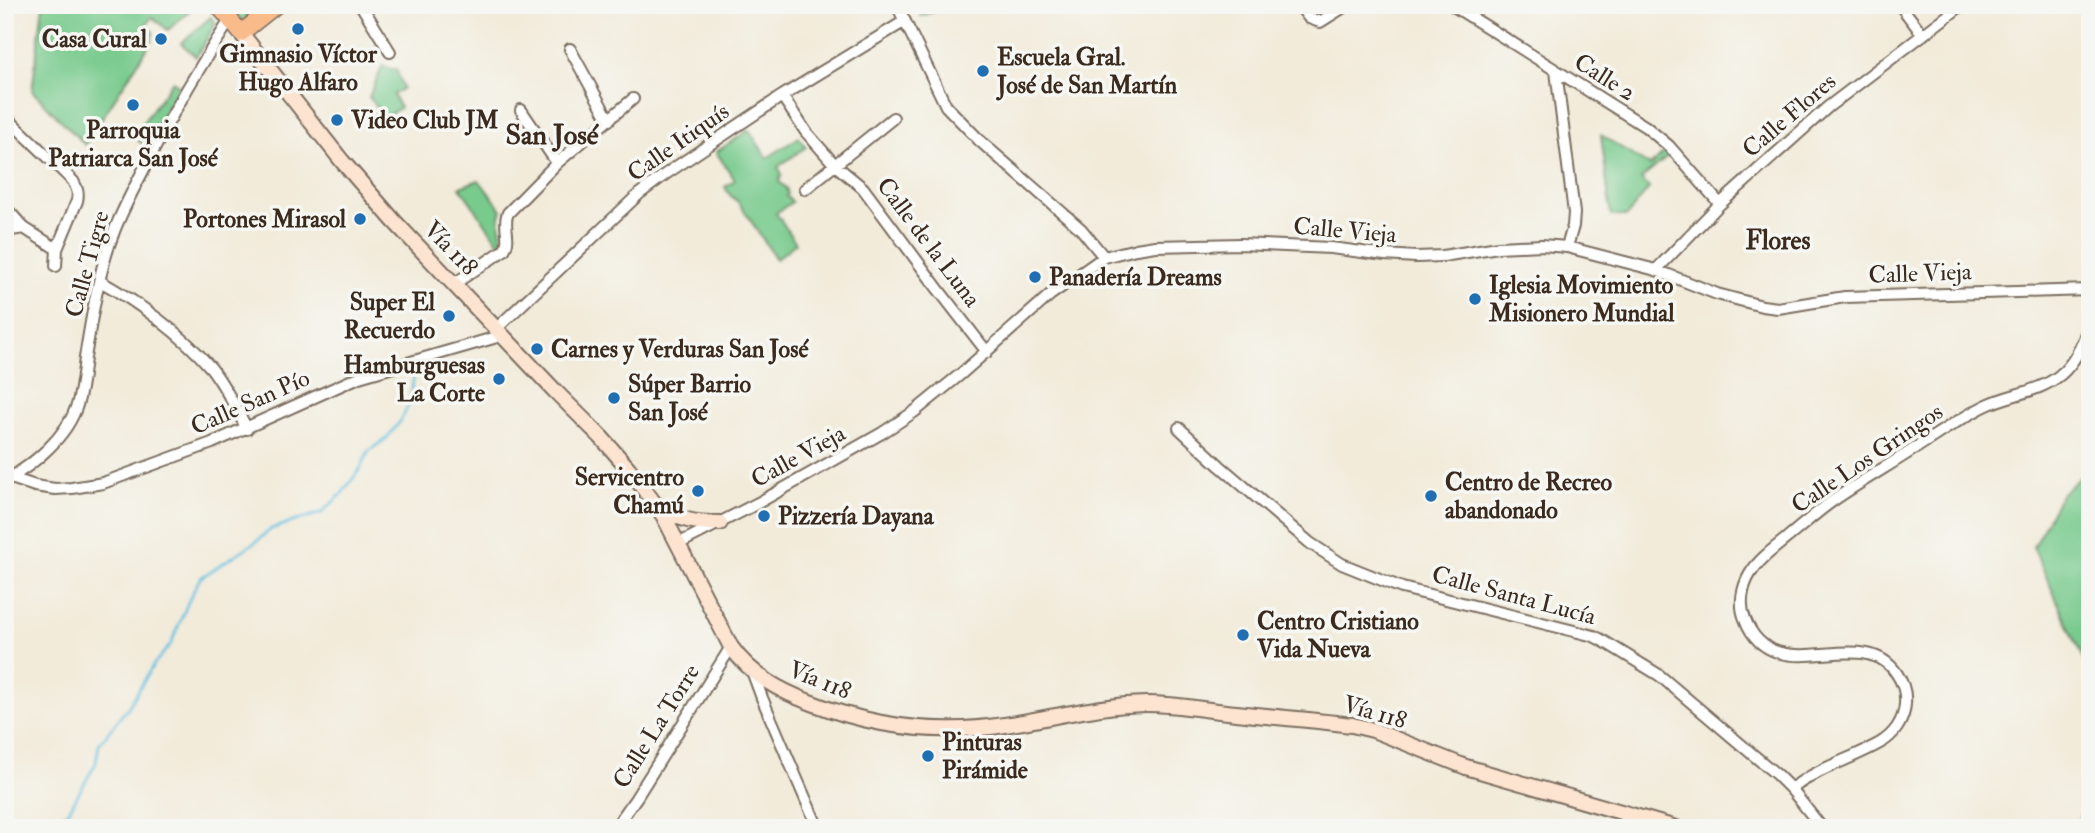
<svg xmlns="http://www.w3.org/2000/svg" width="2095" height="833" font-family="'IM FELL Double Pica',serif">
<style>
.green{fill:#78ca8d;stroke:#5a7a56;stroke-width:2}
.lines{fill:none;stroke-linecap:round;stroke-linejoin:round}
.stream{stroke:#63c0e1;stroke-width:2.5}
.street-casing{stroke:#7b6e60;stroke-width:14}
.secondary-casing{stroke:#7b6e60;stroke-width:18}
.primary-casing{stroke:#7b6e60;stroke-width:19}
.street{stroke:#fff;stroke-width:10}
.secondary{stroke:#fde4d1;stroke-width:14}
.primary{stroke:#fabb8b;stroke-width:16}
.poi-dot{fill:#1f6fb2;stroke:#f6f6f2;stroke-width:2.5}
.labels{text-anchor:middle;stroke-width:7;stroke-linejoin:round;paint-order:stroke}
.poi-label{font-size:24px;font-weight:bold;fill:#3b2a1e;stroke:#f6f6f2;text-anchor:start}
.street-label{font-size:24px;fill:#3b2a1e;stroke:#f6f6f2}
.neighbourhood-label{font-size:26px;font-weight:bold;fill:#3b2a1e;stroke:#f6f6f2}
.quarter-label{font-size:28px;font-weight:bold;fill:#3b2a1e;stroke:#f6f6f2}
</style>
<rect width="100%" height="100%" fill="#f6f6f2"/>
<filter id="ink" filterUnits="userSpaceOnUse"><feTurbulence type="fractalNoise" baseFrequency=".0143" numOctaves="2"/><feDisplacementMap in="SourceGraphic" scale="14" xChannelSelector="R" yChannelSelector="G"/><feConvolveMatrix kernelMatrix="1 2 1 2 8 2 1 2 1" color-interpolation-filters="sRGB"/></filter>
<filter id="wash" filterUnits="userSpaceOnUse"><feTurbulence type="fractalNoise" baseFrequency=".00686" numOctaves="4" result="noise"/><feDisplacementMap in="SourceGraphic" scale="28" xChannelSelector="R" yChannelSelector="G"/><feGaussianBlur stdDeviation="1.57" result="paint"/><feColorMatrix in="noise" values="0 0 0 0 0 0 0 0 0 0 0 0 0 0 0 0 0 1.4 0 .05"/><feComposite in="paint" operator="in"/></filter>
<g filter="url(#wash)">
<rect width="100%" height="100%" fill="#f2ebda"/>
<path class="green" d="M 43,5 L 196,5 L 168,30 L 152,17 L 146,25 L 153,32 L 151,42 L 85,145 L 32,91 Z
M 227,5 L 262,5 L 240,22 Z
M 917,5 L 954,5 L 921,16 Z
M 211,17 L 216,23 L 196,57 L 181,43 Z
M 383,65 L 390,69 L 396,69 L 403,88 L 393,95 L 400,108 L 375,123 L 371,116 L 379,110 L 369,97 Z
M 173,81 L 179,86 L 146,147 L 133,136 Z
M 749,130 L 767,158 L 799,137 L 806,147 L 778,167 L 782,174 L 779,182 L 786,188 L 788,194 L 786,196 L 792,202 L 776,213 L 796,243 L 776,259 L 739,203 L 730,195 L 725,187 L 735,180 L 716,152 Z
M 1601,135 L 1650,166 L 1667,150 L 1671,154 L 1641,179 L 1649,188 L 1627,216 L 1611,216 Z
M 479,180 L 502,210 C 495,226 505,233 501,246 L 460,187 Z
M 2090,468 L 2090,674 L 2033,547 L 2062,493 Z
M 2090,762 L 2090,828 L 2079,828 Z"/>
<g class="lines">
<path class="stream" d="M 5,827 L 22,823 L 32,825 L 44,824 L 68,812 L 96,763 L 99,744 L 129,706 L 154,664 L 171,644 L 188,602 L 200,578 L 257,541 L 271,529 L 321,513 L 340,496 L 360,469 L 369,451 L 387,438 L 401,420 L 410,403 L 414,374"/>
</g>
</g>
<g filter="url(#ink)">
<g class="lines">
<defs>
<path id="street" d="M 361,5 L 390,52
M 897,5 L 946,106 L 981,142 L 1081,229 L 1104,257
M 1299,5 L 1309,18 L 1320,22 L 1347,5
M 1452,5 L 1646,127 L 1669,146 L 1720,204
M 1900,5 L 1923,35
M 5,28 L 9,5
M 570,49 L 609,120
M 1556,71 L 1574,213 L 1573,226 L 1567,247
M 782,96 L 806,132 L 835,165 L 863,188 L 938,289 L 987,352
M 521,110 L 557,163
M 5,116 L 73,181 C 77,188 79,193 77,201 L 57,249 L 56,266
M 805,189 L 893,118
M 5,207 L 24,228 L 57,249
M 5,231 L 24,228
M 1656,270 L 1720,204 L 1828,107 L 1962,5
M 100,281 C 139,303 182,334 211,368 C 225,386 236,408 247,429
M 454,284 L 504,250 C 512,238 502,225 508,213 L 557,163 L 633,99
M 497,328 L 639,194 L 667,173 L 782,96 L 905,21
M 1179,428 L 1220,466 L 1310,543 L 1342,564 L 1402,588 L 1594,636 L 1605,642 L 1659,675 L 1777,775 L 1791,789 L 1822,828
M 11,478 L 35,486 L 55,489 L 72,488 L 103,483 L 212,443 L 359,377 L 504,335
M 5,481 C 33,465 67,437 77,405 C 82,390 83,374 85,358 C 92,315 99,269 115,229 C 125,204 138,181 150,157 C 174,110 201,64 230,20
M 678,544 L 758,503 L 882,433 L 914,412 L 962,373 L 1050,295 L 1104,257 L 1136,249 L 1155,246 L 1241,244 L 1331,248 L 1385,255 L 1416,257 L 1443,256 L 1498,247 L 1542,245 L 1567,247 L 1656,270 L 1717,294 L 1762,306 L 1778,308 L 1845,297 L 2090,290
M 752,671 L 762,698 L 818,828
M 1791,789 C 1820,767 1850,760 1880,743 C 1894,735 1904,721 1905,704 C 1906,694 1903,683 1897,674 C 1862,620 1774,694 1745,619 C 1739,605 1742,587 1750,574 C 1759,559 1775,548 1788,537 C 1803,525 1818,511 1834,500 C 1860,482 1888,466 1914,449 C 1938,434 1962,417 1987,405 C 2010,394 2040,392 2060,375 C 2076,362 2085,339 2090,320
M 615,828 L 636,798 L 731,647"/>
<path id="secondary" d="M 241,33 L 342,161 L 394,221 L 555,391 L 601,437 L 629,469 L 663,515 L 731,647 C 752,676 780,691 812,703 C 874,727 939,735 1005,725 C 1052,718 1098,705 1146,704 C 1176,704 1206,710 1236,713 C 1274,717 1313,720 1352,725 L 1373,730 L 1466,767 L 1676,828
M 659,506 C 679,521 696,523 720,523"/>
<path id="primary" d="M 218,5 L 241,33 L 276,5"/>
</defs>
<use href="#street" class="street-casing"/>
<use href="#secondary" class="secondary-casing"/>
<use href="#primary" class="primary-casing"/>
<use href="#street" class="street"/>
<use href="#secondary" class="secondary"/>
<use href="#primary" class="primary"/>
</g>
</g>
<g class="poi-dot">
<circle cx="298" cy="29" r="7"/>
<circle cx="161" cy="39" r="7"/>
<circle cx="983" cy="71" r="7"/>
<circle cx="133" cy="105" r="7"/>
<circle cx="337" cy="120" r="7"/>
<circle cx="360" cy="219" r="7"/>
<circle cx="1035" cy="277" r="7"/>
<circle cx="1475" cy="299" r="7"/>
<circle cx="449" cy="316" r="7"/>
<circle cx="537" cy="349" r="7"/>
<circle cx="499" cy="379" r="7"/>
<circle cx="614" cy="398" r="7"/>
<circle cx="698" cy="491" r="7"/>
<circle cx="1431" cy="496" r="7"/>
<circle cx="764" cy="516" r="7"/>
<circle cx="1243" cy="635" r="7"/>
<circle cx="928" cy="756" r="7"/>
</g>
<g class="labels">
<g class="poi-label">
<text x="147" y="47" text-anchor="end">Casa Cural</text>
<text x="298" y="62" text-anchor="middle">Gimnasio Víctor<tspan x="298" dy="28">Hugo Alfaro</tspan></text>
<text x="997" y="65">Escuela Gral.<tspan x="997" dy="28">José de San Martín</tspan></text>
<text x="351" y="128">Video Club JM</text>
<text x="133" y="138" text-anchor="middle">Parroquia<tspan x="133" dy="28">Patriarca San José</tspan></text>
<text x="346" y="227" text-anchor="end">Portones Mirasol</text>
<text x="1049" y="285">Panadería Dreams</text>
<text x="1489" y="293">Iglesia Movimiento<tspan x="1489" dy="28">Misionero Mundial</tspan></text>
<text x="435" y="310" text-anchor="end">Super El<tspan x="435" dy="28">Recuerdo</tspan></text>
<text x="551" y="357">Carnes y Verduras San José</text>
<text x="485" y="373" text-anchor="end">Hamburguesas<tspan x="485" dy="28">La Corte</tspan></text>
<text x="628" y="392">Súper Barrio<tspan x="628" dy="28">San José</tspan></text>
<text x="684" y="485" text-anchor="end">Servicentro<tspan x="684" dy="28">Chamú</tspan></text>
<text x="1445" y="490">Centro de Recreo<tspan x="1445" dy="28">abandonado</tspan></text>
<text x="778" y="524">Pizzería Dayana</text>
<text x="1257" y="629">Centro Cristiano<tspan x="1257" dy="28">Vida Nueva</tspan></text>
<text x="942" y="750">Pinturas<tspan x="942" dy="28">Pirámide</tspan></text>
</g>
<g class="street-label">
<text transform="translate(1605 77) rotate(32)" y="8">Calle 2</text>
<text transform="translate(1789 115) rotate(-41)" y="8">Calle Flores</text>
<text transform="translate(678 142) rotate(-35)" y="8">Calle Itiquís</text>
<text transform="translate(1345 230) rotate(5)" y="8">Calle Vieja</text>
<text transform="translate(929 242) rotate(53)" y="8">Calle de la Luna</text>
<text transform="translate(451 248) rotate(46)" y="8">Vía 118</text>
<text transform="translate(87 264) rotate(-75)" y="8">Calle Tigre</text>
<text transform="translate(1920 273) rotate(-2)" y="8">Calle Vieja</text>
<text transform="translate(250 402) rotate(-24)" y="8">Calle San Pío</text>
<text transform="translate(798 456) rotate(-29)" y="8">Calle Vieja</text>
<text transform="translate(1867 458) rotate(-34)" y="8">Calle Los Gringos</text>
<text transform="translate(1514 595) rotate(15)" y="8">Calle Santa Lucía</text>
<text transform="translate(820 680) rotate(22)" y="8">Vía 118</text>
<text transform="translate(1375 712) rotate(16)" y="8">Vía 118</text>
<text transform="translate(656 726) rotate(-58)" y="8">Calle La Torre</text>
</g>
<g class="neighbourhood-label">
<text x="1778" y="249">Flores</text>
</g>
<g class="quarter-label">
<text x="552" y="144">San José</text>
</g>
</g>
<rect width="2095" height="833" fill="none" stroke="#f6f6f2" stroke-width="28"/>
</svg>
